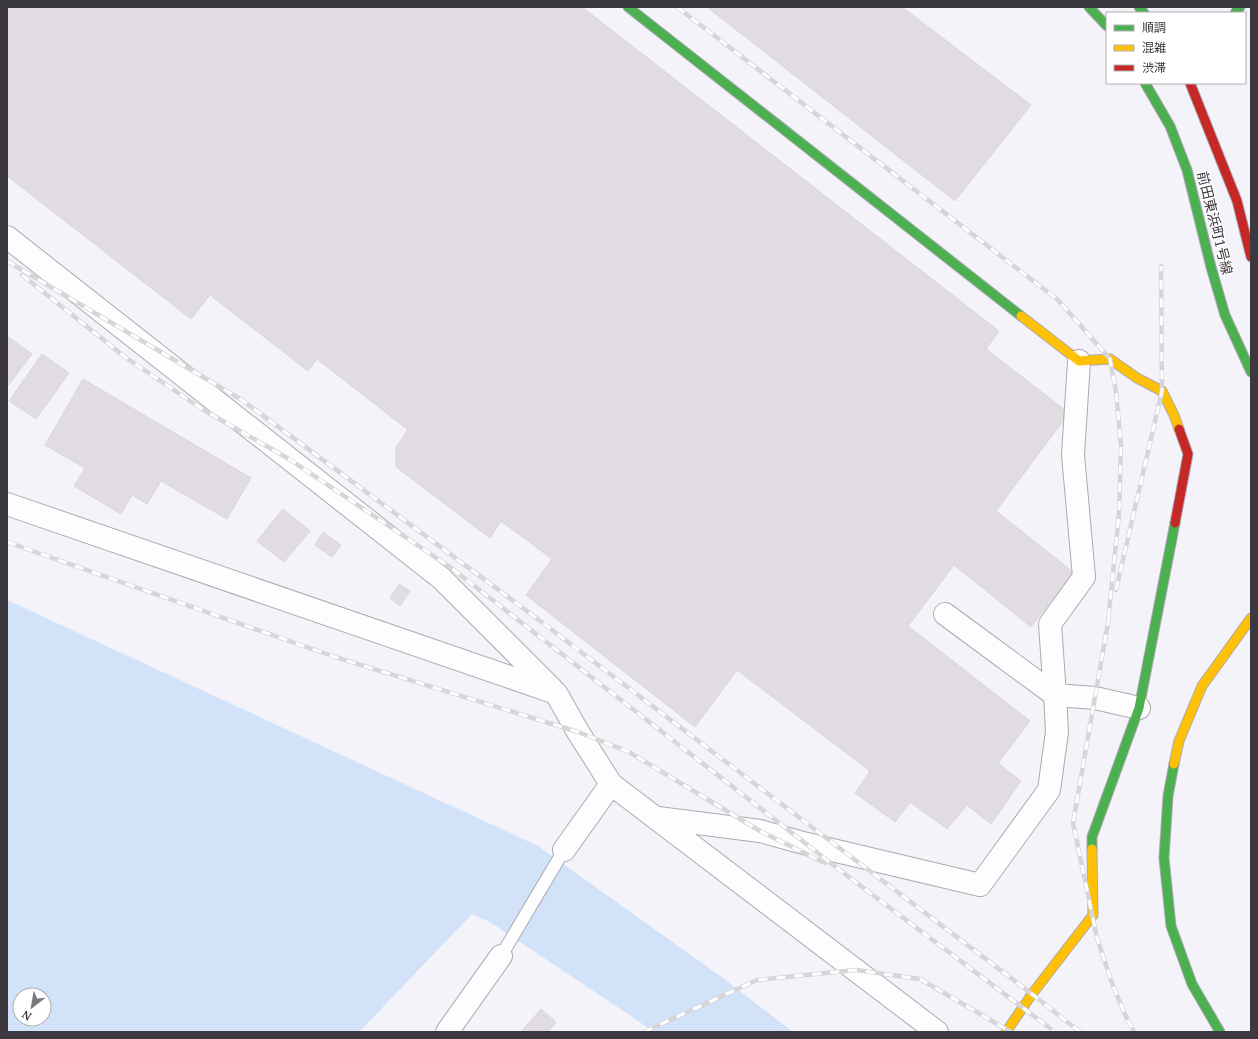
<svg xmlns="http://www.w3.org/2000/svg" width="1258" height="1039" font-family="'Noto Serif','Noto Sans JP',serif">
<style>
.water{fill:#d1e2f9;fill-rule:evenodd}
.building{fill:#e0dce1;stroke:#dad6dc}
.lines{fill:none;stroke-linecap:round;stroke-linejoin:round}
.lane-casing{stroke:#abaab0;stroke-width:14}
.street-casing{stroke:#abaab0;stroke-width:24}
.fast-casing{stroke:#abaab0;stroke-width:11}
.slow-casing{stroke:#abaab0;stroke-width:11}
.jam-casing{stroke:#abaab0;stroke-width:11}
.lane{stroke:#fdfdfe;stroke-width:12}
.street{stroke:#fdfdfe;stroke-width:22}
.fast{stroke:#4caf50;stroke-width:9}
.slow{stroke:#ffc107;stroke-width:9}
.jam{stroke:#c62828;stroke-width:9}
.rail-casing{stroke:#d6d6d8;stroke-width:4.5}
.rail{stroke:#fff;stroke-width:3;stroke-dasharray:9;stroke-linecap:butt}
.labels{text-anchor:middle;stroke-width:3;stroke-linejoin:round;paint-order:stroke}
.street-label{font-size:14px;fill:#3b393f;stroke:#fff}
</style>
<rect width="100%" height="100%" fill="#f4f3fa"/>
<path class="water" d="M 7,600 L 538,846 L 723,978 L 793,1032 L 653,1032 L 637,1020 L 490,922 L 472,914 L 359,1032 L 7,1032 ZM 20,995 L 44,995 L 44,1019 L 20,1019 Z"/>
<path class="building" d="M 7,7 L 582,7 L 999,331 L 986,349 L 1069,413 L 996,511 L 1073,572 L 1031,627 L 954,565 L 908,626 L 1030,721 L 998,763 L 1021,781 L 991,824 L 967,805 L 947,829 L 910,802 L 895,822 L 855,793 L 870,771 L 737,670 L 695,727 L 526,595 L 552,559 L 501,521 L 490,538 L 396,467 L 396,447 L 408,430 L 317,359 L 308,371 L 210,295 L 191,319 L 7,176 Z
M 707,7 L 902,7 L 1031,105 L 955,201 Z
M 7,336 L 32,354 L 7,387 Z
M 42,354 L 69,373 L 36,419 L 9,401 Z
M 83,379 L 251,478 L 227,519 L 161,481 L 147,504 L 132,495 L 121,514 L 74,486 L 85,468 L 45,445 Z
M 283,509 L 310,531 L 284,562 L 257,541 Z
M 323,532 L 341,545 L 332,557 L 315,545 Z
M 399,584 L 410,591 L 400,606 L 390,598 Z
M 541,1009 L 556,1022 L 548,1032 L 521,1032 Z"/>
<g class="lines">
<defs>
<path id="lane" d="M 501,956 L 564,850"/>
<path id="street" d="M 7,237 L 441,578 L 552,689
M 1079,361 L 1073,455 L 1084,577 L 1050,624 L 1055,695 L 1095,698 L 1139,708
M 7,504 L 556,693 L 578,732 L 611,784 L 937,1032
M 658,818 L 760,831 L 807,844 L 980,885 L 1049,790 L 1057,732 L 1055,695 L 945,614
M 564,850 L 611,784
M 447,1032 L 501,956"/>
<path id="fast" d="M 628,7 L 1021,316
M 1089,7 L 1107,26
M 1139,7 L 1144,13
M 1235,13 L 1240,7
M 1145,83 L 1170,126 L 1187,170 L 1211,267 L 1225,315 L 1251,372
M 1174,764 L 1168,796 L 1164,858 L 1171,926 L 1192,984 L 1220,1032
M 1092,849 L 1092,837 L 1139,708 L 1175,523"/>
<path id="slow" d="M 1021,316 L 1079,361 L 1110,359 L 1137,378 L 1162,391 L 1174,415 L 1179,429
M 1174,764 L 1179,741 L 1202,686 L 1251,618
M 1006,1032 L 1032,994 L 1093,915 L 1092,849"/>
<path id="jam" d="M 1190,83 L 1237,201 L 1251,257
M 1175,523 L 1188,454 L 1179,429"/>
</defs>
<use href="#lane" class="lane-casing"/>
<use href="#street" class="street-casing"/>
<use href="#fast" class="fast-casing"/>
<use href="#slow" class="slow-casing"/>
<use href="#jam" class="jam-casing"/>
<use href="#lane" class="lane"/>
<use href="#street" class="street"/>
<use href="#fast" class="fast"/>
<use href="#slow" class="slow"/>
<use href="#jam" class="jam"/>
<defs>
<path id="rail" d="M 677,7 L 1058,300 L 1110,359 L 1116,392 L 1121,445 L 1119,514 L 1108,622
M 7,261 L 242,400 L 527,611 L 1032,994 L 1080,1032
M 22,275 L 125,357 L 202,409 L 289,459 L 450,567 L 841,871 L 1055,1032
M 7,542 L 335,657 L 578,732 L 629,752 L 760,831 L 825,863
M 1116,590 L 1162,391 L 1161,266
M 1109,617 L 1073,823 L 1097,938 L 1113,986 L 1127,1019 L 1134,1032
M 644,1032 L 757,980 L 856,970 L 920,979 L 1011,1032"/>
</defs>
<use href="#rail" class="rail-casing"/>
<use href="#rail" class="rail"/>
</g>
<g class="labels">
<g class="street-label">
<text transform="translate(1215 223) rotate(76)" y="5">前田東浜町1号線</text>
</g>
</g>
<rect width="1258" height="1039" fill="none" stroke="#3b393f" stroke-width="16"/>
<rect x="1106" y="12" width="140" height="72" fill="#ffffff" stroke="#b1b0b2"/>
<rect x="1114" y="25" width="20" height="6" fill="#4caf50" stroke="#b1b0b2"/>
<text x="1142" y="32" font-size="12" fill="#3b393f">順調</text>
<rect x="1114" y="45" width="20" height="6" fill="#ffc107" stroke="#b1b0b2"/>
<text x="1142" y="52" font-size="12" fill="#3b393f">混雑</text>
<rect x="1114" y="65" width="20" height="6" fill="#c62828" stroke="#b1b0b2"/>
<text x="1142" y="72" font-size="12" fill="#3b393f">渋滞</text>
<g transform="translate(32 1007) rotate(211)"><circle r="19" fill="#ffffff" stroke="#b1b0b2"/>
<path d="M0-3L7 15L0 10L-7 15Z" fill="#7c7a80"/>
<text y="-6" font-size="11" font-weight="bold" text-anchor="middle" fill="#3b393f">N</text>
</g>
</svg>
